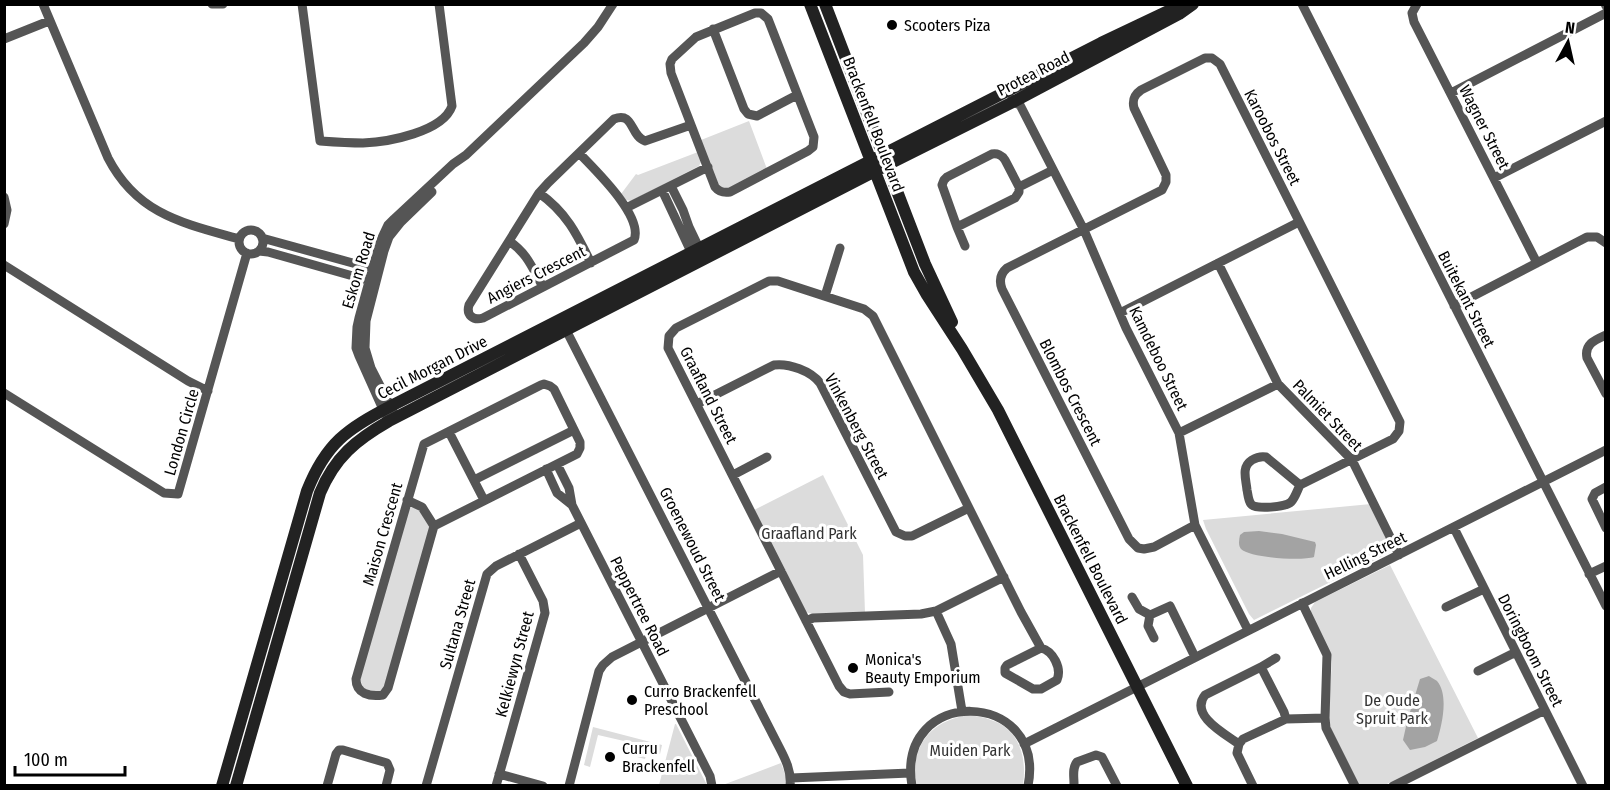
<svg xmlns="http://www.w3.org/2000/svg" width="1610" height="790" font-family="'Fira Sans Condensed',sans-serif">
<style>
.green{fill:#dcdcdc}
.water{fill:#a3a3a3}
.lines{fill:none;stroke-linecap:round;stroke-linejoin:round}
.street{stroke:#555;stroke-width:9}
.secondary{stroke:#222;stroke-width:12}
.poi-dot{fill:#000;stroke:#fff;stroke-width:2}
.labels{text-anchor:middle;stroke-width:6;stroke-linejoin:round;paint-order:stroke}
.poi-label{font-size:16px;fill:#000;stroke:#fff;text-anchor:start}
.street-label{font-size:16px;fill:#000;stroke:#fff}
.park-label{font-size:16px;fill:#333;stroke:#fff}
</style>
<rect width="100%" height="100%" fill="#fff"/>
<path class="green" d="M 749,121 L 767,169 L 727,189 L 719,187 L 701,140 Z
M 698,152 L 701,162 L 699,166 L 631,201 L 626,200 L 621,194 L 636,174 L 638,175 Z
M 823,475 L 863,555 L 865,613 L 812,614 L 805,612 L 754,510 Z
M 1371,504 L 1392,547 L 1389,553 L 1254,620 L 1249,614 L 1206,529 L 1203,520 Z
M 412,507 L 420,510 L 430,527 L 384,688 L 380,692 L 364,689 L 360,679 L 409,509 Z
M 1390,565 L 1478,738 L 1385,785 L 1359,785 L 1331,729 L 1328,716 L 1332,662 L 1331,655 L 1311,613 L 1311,608 L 1315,602 Z
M 968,715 C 975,716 984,717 991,720 C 1020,729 1027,759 1023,785 L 917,786 C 909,747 930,721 968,715 Z
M 675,724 L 676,724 L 707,785 L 659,785 Z
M 593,727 L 662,745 L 660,754 L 647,751 L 645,759 L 621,753 L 624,741 L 598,735 L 590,767 L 584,765 Z
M 781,763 L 786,777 L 786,785 L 720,786 Z"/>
<path class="water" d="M 1259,531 L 1282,534 L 1315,542 L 1316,545 L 1314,557 C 1302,561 1250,558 1241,549 C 1238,545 1239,540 1240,535 L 1244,532 Z
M 1429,676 C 1430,677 1436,680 1437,681 C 1449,695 1442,725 1437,741 L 1425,747 L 1410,750 L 1403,740 L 1407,722 L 1420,679 Z"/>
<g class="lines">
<path class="street" d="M 43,4 L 108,158 C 137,214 182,223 239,239
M 212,4 L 223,4
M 302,4 L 320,141 C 334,142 349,143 363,143 C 388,142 443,132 452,106 L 439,4
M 1302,4 L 1606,606
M 1417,4 L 1412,13 L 1414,22 L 1537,263
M 1605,4 L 1606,6
M 755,13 L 761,13 L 768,19 L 814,137 L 813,147 L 808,151 L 730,192 C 724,193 719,192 715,187 L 671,73 L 670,64 L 672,59 L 696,37 Z
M 713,29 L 744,109 L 748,114 L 757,116 L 797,95
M 4,39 L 49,21
M 1451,93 L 1606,13
M 1012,99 L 1013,102 L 1020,105 L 1084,230 L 1126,328 L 1179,433 L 1195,525 L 1248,630
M 579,153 C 594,169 644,216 634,240 L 483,318 C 473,321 466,315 469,305 L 539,193 L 548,183 L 614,119 C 634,111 630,136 645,141 L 691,125
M 1494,178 L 1606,121
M 671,186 L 683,210 L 689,227 L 701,252
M 1019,187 L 1005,160 C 1002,155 997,153 992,154 L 947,177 L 944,180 L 942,185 L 957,227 L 1015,198 L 1019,192 L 1019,187 L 1053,170
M 662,190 L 693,256
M 539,193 C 566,212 577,234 591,263
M 4,197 L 7,210 L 4,224
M 626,208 L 708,167
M 957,227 L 965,246
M239 242a12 12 0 1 1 24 0a12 12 0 1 1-24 0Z
M 262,238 L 378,270
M 509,241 C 528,254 532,268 543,287
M 259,251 L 268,252 L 374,282
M 1218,263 L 1278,384 L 1352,460 L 1399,555
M 4,265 L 188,381 L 208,391
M 825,296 L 840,248
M 1454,306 L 1587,237 L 1597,237 L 1606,243
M 1120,313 L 1299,222
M 564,326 L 776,741 C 783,755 792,769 790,786
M 1606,335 C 1595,340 1584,344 1587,358 L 1606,394
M 544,384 L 550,386 L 554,389 L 580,442 L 580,448 L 577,454 L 434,526 L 388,688 L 383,695 C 370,697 356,694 356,679 L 424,444 L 541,385 Z
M 4,393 L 164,493 L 178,494 L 247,253
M 697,404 L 774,365 C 789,363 811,371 820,383 L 896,532 L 905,536 L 912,536 L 969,508
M 385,414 L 359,356 L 356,348 L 357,327 L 359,318 L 380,242 L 388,225 L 394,219 L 453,164 L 466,155 L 584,43 L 598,27 L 613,4
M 396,417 L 371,368 L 365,348 L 366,321 L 384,251 L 389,237 L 401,222 L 432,192
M 449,432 L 484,500
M 1179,433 L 1278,384
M 557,464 L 569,488 L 572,505 L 710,776 L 712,786
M 546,469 L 557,493 L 572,505
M 733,475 L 767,457
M 474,480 L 574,430
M 1606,487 L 1595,493 L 1592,499 L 1606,528
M 407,500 L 422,507 L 434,526
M 1195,525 L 1154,547 L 1144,549 L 1138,548 L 1129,539 L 1002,289 C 999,281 1000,274 1007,268 L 1162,190 L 1166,182 L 1166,175 L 1134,108 C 1132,100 1134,95 1141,90 L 1205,58 L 1212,58 L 1220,64 L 1400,422 L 1399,431 L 1393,439 L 1300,485 C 1297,491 1295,498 1291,502 C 1286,507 1255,510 1251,504 C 1248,500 1248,494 1247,490 C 1246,479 1241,467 1252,460 C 1257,457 1260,456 1266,457 L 1300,485
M 1454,528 L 1583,786
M 1589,574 L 1606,566
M 1132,597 L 1139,609 L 1150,615
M 1302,603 L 1327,655 L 1325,718 L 1326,728 L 1355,786
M 1446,607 L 1484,589
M 936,611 L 951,644 L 962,711
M 806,621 L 813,618 L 921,614 L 936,611 L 1004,577
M 1154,638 L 1148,626 L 1150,615 L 1170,606 L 1195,657
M 1261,667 L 1276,658
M 1478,671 L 1516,652
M 889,692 L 850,694 L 844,692 L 839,686 L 668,348 L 669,336 L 676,328 L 769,281 L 778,281 L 864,309 L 873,316 L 1021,612 L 1041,648 L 1007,665 L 1005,668 L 1005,673 L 1033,689 L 1041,689 L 1057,680 C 1062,668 1053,651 1041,648
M 1024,744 L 1606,450
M 1239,744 C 1225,734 1189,715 1205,695 L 1261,667 L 1284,712 L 1286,719
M 499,774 L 543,786
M 791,778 L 910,773
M 1074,784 C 1074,776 1072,768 1077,762 L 1096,755 L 1102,757 L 1117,786
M 327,786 L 336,754 L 339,750 L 343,750 L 387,763 L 390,770 L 386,786
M 426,786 L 487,574 L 496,566 L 581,523
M 496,786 L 545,613 L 543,601 L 519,554
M 569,786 L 599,671 L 603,665 L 612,657 L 781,571
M 912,786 C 895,685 1047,688 1028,786
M 1253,786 L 1237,753 L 1239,744 L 1243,739 L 1286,719 L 1325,718
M 1393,786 L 1545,710"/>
<path class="secondary" d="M 810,4 L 914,272 L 927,295 L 962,349 L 998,410 L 1187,786
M 825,4 L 925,264 L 952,322
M 222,786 L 307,491 C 326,443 347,429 391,406 L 1101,43 L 1183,4
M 236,786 L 320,493 C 335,457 356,440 389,421 L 887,165 L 1013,102 L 1179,14 L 1193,4"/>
</g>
<g class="poi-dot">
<circle cx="892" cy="25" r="6"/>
<circle cx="853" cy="668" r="6"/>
<circle cx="632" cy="700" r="6"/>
<circle cx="610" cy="757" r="6"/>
</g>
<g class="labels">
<g class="poi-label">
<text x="904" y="31">Scooters Piza</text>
<text x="865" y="665">Monica's<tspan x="865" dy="18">Beauty Emporium</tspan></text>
<text x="644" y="697">Curro Brackenfell<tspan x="644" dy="18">Preschool</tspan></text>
<text x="622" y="754">Curru<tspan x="622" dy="18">Brackenfell</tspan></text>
</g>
<g class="street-label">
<text transform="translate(1033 73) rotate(-27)" y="6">Protea Road</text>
<text transform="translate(874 124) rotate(69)" y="6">Brackenfell Boulevard</text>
<text transform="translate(1485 127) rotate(63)" y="6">Wagner Street</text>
<text transform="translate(1273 137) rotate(63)" y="6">Karoobos Street</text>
<text transform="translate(358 270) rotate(-73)" y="6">Eskom Road</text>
<text transform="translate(536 274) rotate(-27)" y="6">Angiers Crescent</text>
<text transform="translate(1467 299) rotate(63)" y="6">Buitekant Street</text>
<text transform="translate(1159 358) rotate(64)" y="6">Kamdeboo Street</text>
<text transform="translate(432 367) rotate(-27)" y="6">Cecil Morgan Drive</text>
<text transform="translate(1071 392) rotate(63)" y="6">Blombos Crescent</text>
<text transform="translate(709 395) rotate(63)" y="6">Graafland Street</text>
<text transform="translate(1328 415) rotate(46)" y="6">Palmiet Street</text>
<text transform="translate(857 426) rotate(62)" y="6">Vinkenberg Street</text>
<text transform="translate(181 432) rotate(-74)" y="6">London Circle</text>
<text transform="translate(382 534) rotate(-74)" y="6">Maison Crescent</text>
<text transform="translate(693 544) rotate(63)" y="6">Groenewoud Street</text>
<text transform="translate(1365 555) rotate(-26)" y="6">Helling Street</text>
<text transform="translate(1091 559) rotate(63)" y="6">Brackenfell Boulevard</text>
<text transform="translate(640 606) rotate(63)" y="6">Peppertree Road</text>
<text transform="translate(457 624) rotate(-74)" y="6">Sultana Street</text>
<text transform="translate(1531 650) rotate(63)" y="6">Doringboom Street</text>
<text transform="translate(514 664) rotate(-75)" y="6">Kelkiewyn Street</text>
</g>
<g class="park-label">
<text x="809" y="539">Graafland Park</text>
<text x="1392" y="706">De Oude<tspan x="1392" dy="18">Spruit Park</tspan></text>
<text x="970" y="756">Muiden Park</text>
</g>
</g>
<rect width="1610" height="790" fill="none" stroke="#000000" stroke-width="12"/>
<g transform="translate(1568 42) rotate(8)" stroke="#ffffff" stroke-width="4.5" paint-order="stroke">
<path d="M0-4.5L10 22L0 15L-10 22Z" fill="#000000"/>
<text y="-9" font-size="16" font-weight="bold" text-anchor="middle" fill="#000000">N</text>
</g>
<path d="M15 766v9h110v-9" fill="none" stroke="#000000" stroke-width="3"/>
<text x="24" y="766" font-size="18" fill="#000000" stroke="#ffffff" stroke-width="4.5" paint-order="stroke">100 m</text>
</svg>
